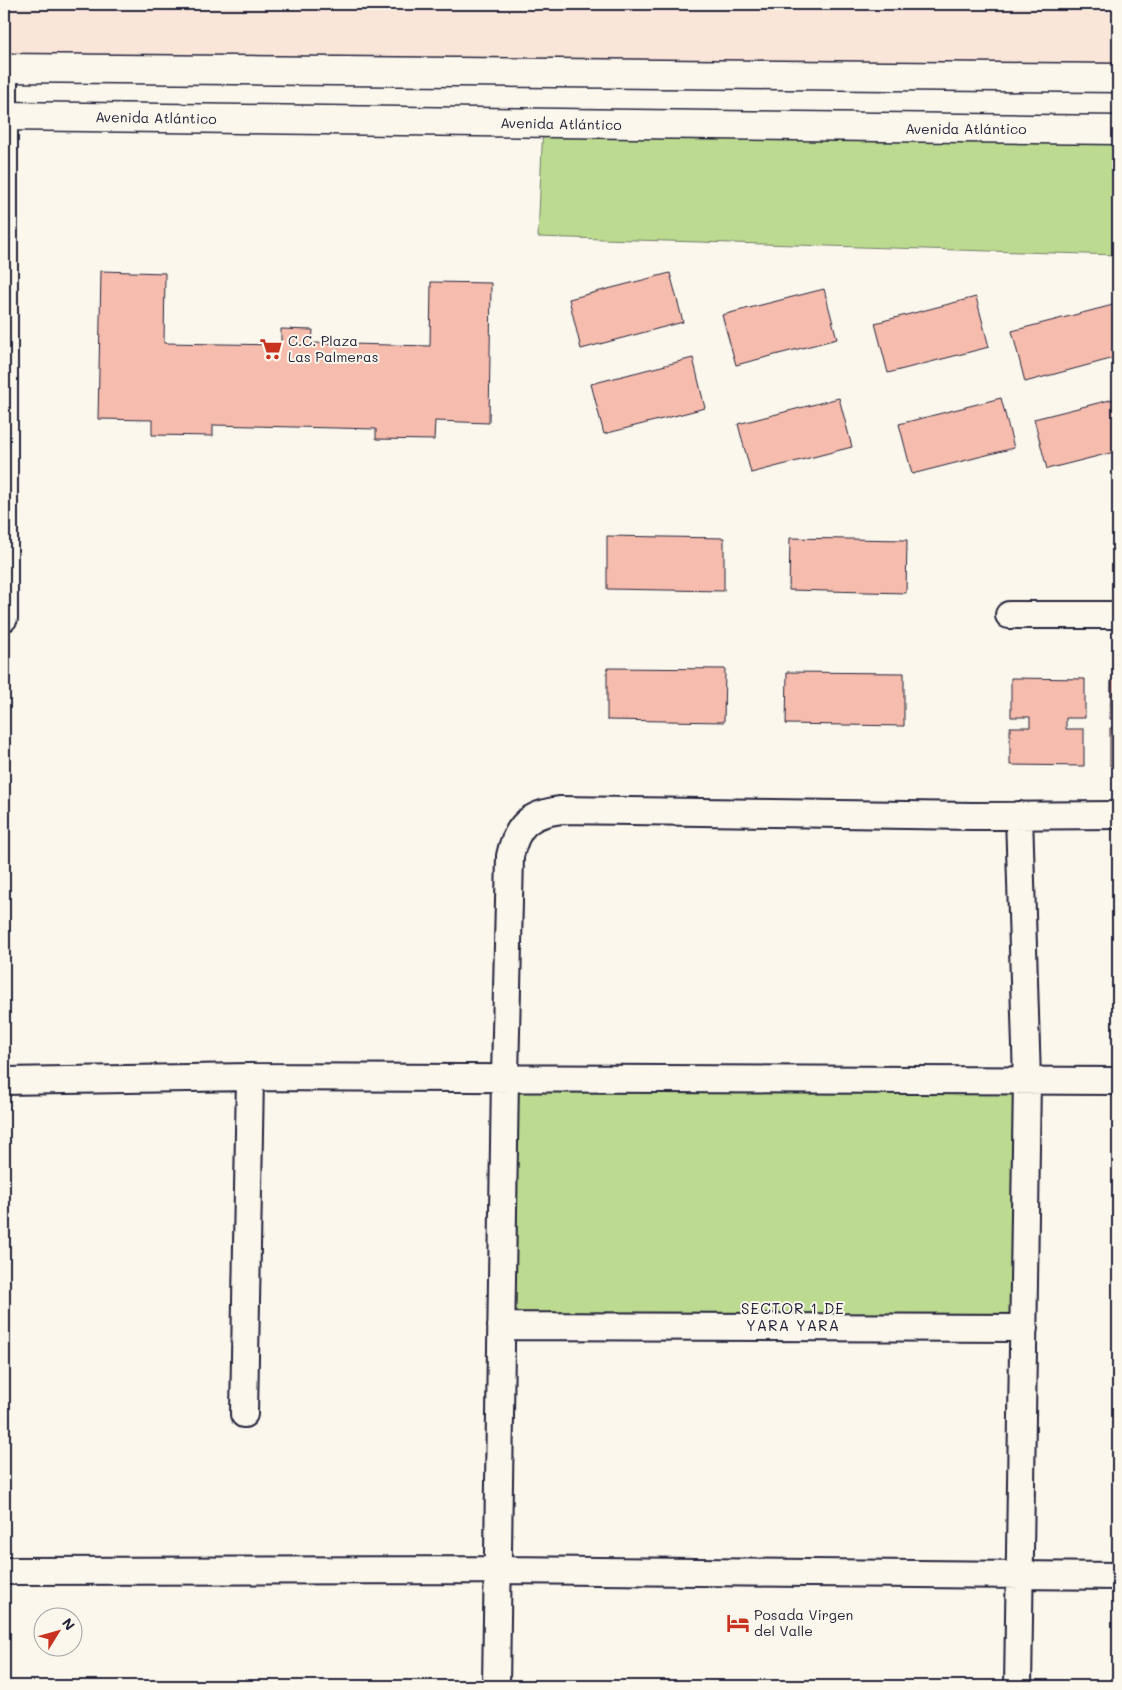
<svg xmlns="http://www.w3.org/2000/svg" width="1122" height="1690" font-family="Mali,sans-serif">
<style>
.built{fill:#fae5d9}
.green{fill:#bdda91;stroke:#707e66}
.building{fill:#f6bcad;stroke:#22223b}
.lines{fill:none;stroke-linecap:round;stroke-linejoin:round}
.street-casing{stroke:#22223b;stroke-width:30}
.secondary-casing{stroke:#22223b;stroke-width:31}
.street{stroke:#fbf7ec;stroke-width:26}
.secondary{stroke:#fbf7ec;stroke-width:28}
.labels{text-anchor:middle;stroke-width:4;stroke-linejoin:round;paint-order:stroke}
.street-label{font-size:14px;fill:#22223b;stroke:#fbf7ec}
.poi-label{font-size:14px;fill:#22223b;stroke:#fbf7ec;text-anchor:start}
.neighbourhood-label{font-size:15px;letter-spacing:1px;fill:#22223b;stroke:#fbf7ec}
</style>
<rect width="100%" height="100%" fill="#fbf7ec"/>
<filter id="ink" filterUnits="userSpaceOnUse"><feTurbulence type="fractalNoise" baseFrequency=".02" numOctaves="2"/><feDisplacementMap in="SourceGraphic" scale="10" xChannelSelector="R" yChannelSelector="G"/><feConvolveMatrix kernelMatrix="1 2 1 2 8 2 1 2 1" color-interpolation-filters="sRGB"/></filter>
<g filter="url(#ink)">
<path class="built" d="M 4,4 L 1118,4 L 1118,78 L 4,68 Z"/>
<path class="green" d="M 543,124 L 1118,130 L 1118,255 L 538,237 Z
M 505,1077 L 1027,1080 L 1024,1328 L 501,1326 Z"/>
<path class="building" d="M 101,271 L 165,273 L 164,343 L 281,345 L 281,329 L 313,330 L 312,343 L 430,346 L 431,282 L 491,283 L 489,423 L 435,421 L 434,440 L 376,439 L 376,429 L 213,425 L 213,436 L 152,435 L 152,420 L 98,419 Z
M 670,273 L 683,322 L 581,349 L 569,299 Z
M 824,289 L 837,339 L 736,365 L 722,315 Z
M 976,297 L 989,347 L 888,373 L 875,323 Z
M 1113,305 L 1118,324 L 1118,357 L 1025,382 L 1012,331 Z
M 693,358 L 705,408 L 604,434 L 591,384 Z
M 839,398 L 852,447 L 751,473 L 738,424 Z
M 1001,398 L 1014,448 L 912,474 L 899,424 Z
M 1118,398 L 1118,451 L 1047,469 L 1034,419 Z
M 607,536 L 724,538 L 724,591 L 607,589 Z
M 790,538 L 907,540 L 906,593 L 789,590 Z
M 607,668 L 725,669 L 724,722 L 607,720 Z
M 787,672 L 904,673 L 904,726 L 786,724 Z
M 1011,678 L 1085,679 L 1085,718 L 1066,718 L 1066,729 L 1084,729 L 1084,766 L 1010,765 L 1010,727 L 1030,727 L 1030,717 L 1011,717 Z
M 1111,680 L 1118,680 L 1118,719 L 1110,719 Z
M 1110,728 L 1118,728 L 1118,766 L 1110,766 Z"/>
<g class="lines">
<defs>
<path id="street" d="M 4,76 L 4,618
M 1009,615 L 1118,615
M 4,1081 L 250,1077 L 1118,1081
M 501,1326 L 1024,1328
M 244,1414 L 250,1077
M 4,1571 L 498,1570 L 1118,1576
M 496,1686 L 505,1077 L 510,856 C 517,825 529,814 561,810 L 973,816 L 1118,815
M 1018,1686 L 1027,1080 L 1019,815"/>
<path id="secondary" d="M 4,68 L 1118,78
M 4,116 L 1118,130"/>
</defs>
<use href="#street" class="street-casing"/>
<use href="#secondary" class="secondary-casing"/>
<use href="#street" class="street"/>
<use href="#secondary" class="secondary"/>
</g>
</g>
<defs>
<symbol id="supermarket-bare" viewBox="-9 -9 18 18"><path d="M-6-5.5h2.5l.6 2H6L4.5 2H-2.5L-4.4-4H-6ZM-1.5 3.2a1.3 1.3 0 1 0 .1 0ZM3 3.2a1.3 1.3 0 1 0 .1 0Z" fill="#c8321e" stroke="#fbf7ec" stroke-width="2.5" paint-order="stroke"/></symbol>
<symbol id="hotel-bare" viewBox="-9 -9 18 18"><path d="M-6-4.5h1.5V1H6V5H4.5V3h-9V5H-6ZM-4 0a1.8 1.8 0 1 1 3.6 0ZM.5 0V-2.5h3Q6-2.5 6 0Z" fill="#c8321e" stroke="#fbf7ec" stroke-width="2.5" paint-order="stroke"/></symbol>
</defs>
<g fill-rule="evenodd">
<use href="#supermarket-bare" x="255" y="333" width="32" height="32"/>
<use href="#hotel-bare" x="722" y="1607" width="32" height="32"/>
</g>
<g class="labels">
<g class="street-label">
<text transform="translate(156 118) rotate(1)" y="5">Avenida Atlántico</text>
<text transform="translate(561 124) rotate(1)" y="5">Avenida Atlántico</text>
<text x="966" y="134">Avenida Atlántico</text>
</g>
<g class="poi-label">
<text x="288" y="346">C.C. Plaza<tspan x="288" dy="16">Las Palmeras</tspan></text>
<text x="754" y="1620">Posada Virgen<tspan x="754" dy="16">del Valle</tspan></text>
</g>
<g class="neighbourhood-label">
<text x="793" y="1314">SECTOR 1 DE<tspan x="793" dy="17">YARA YARA</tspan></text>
</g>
</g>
<rect width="1122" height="1690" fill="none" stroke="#fbf7ec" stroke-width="20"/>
<rect x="10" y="10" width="1102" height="1670" fill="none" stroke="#22223b" stroke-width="2" filter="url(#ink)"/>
<g transform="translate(58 1632) rotate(53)"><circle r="24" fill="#fbf7ec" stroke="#a4a2a5"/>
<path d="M0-4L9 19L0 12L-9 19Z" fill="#c8321e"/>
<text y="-8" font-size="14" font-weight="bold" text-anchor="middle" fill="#22223b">N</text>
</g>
</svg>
